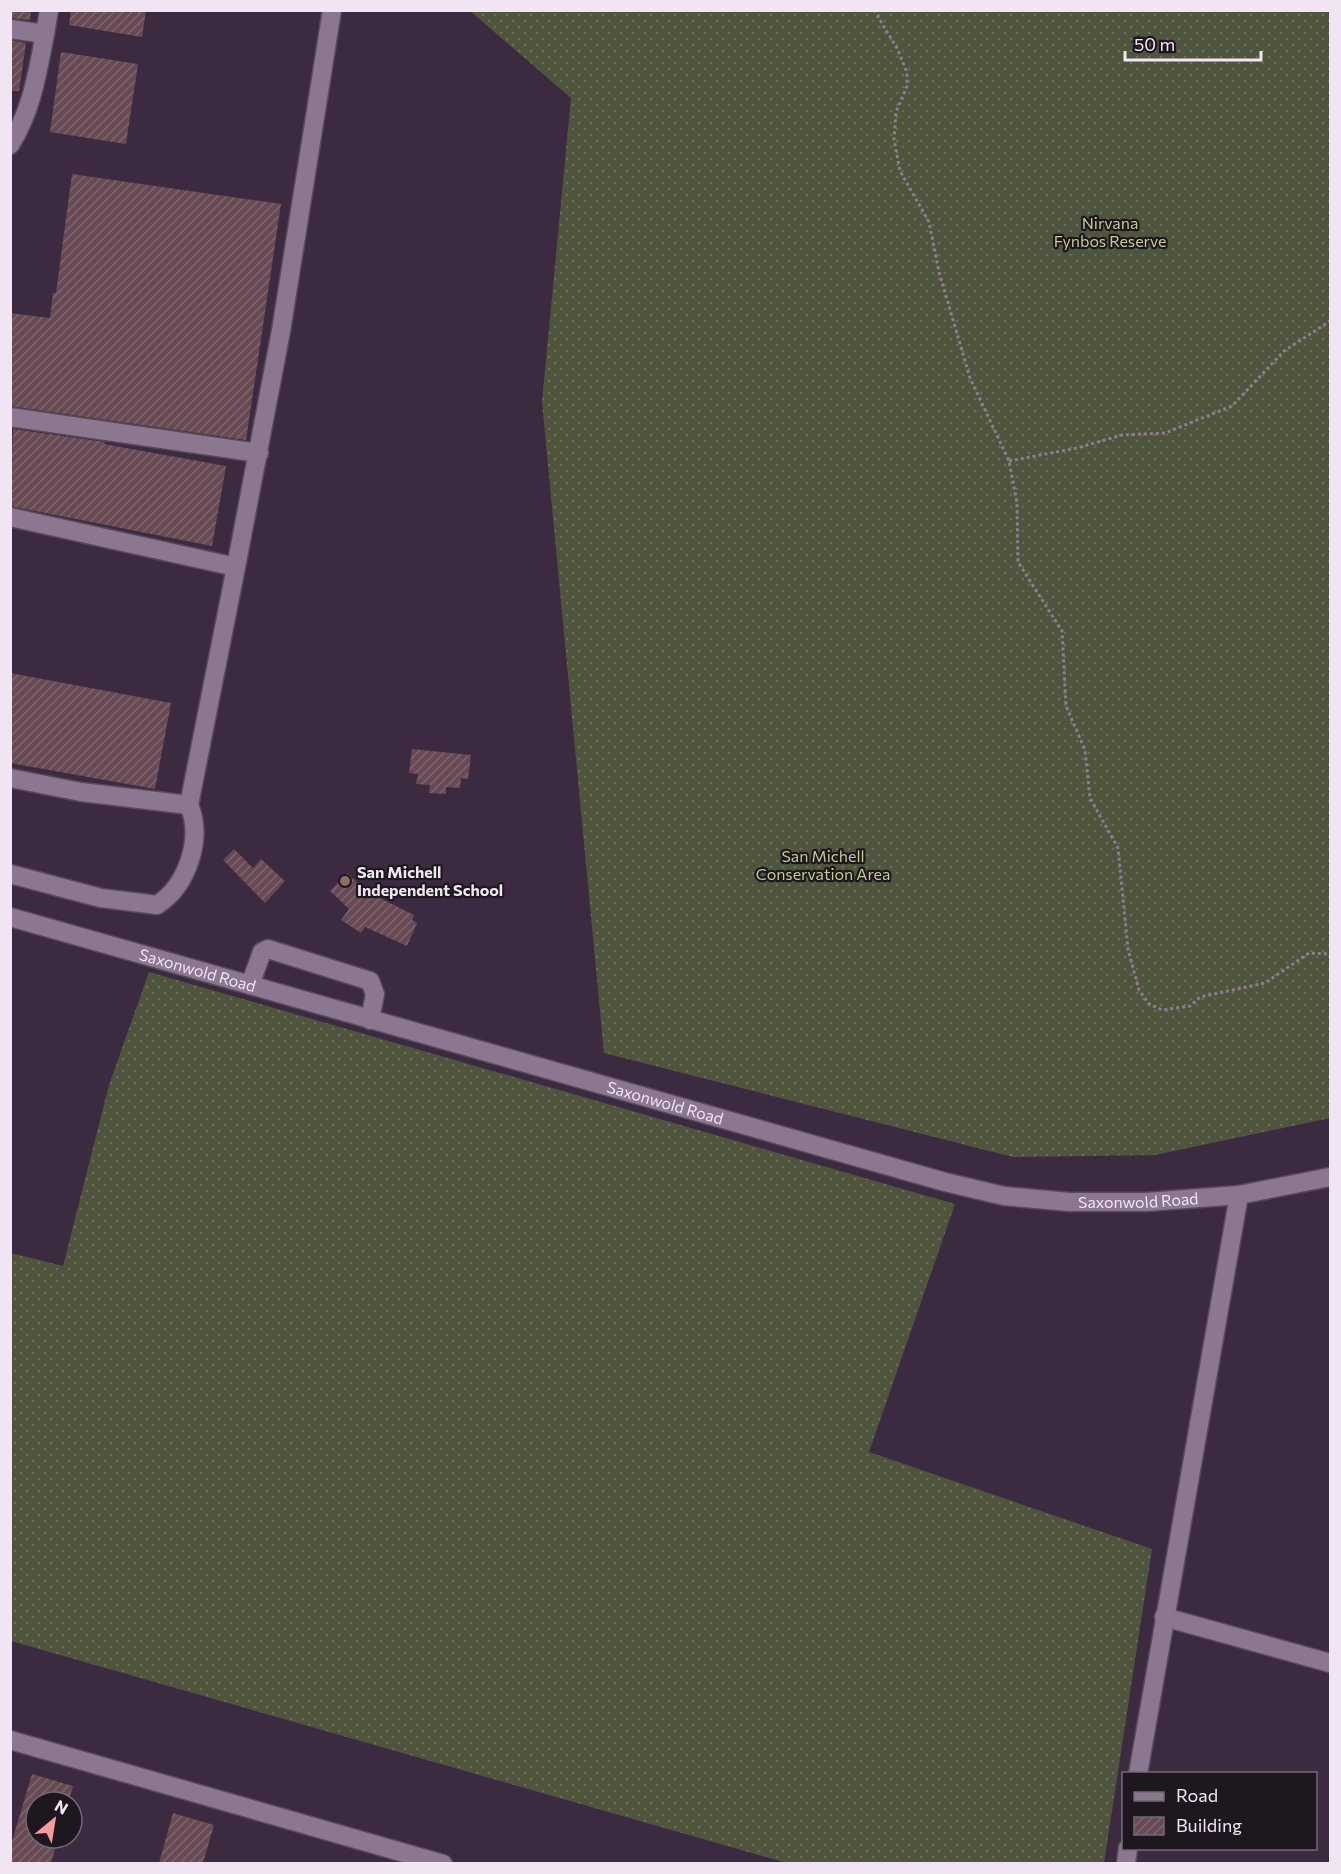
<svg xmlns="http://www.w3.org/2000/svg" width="1341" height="1874" font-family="Commissioner,sans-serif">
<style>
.grass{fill:url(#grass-dots)}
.building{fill:url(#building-hatch)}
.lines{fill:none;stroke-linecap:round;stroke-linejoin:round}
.minor-casing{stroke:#594a5b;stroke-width:21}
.path{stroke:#8d7e90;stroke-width:3;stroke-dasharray:3 3;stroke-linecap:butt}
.minor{stroke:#8b778f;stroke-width:18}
.education-dot{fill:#8d6e63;stroke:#1e1720;stroke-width:2}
.labels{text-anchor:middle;stroke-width:4.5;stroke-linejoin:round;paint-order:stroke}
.park-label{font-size:16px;fill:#c1cc8d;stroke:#1e1720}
.poi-label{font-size:16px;font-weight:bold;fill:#f1e5f3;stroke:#1e1720;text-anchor:start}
.street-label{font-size:16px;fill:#f1e5f3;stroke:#1e1720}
</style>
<defs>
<pattern id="grass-dots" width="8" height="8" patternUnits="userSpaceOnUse" patternTransform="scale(1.5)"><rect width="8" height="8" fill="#4f543d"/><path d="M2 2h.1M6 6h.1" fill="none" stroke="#696c5a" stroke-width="1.8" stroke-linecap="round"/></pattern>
<pattern id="building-hatch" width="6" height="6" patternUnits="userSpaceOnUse" patternTransform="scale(1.5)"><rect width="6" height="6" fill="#684a54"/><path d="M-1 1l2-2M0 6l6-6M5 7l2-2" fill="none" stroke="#7e646d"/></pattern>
</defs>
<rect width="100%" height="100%" fill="#3c2b40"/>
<path class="grass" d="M 470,11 L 1330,11 L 1330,1118 L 1155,1155 L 1013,1157 L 604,1053 L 542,402 L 571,98 Z
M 149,972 L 955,1204 L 869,1452 L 1152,1549 L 1104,1863 L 787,1863 L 11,1641 L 11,1253 L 63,1266 L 109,1085 Z"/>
<path class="building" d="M 10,10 L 31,10 L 30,20 L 10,18 Z
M 71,10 L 146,10 L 142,37 L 69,25 Z
M 10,40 L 26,43 L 19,91 L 10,91 Z
M 61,52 L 138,64 L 126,144 L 50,132 Z
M 72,174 L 281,204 L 246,440 L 10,406 L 10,313 L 50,318 L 53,293 L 56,293 Z
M 13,429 L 105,442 L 104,444 L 226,466 L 212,546 L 10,506 Z
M 10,673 L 171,703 L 155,789 L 10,763 Z
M 412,749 L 471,755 L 468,779 L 461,778 L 460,788 L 446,787 L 446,794 L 429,793 L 430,785 L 416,784 L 418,774 L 409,773 Z
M 234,849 L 253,868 L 261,859 L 285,881 L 265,903 L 223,860 Z
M 347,873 L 366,891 L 414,915 L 412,920 L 417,923 L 407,946 L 365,927 L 361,933 L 341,920 L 349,909 L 330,891 Z
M 32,1774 L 73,1786 L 68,1802 L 36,1802 L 36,1838 L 58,1838 L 51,1863 L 10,1863 L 10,1848 Z
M 173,1813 L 214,1825 L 203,1863 L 159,1863 Z"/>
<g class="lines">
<defs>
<g id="minor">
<path d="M 10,29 L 45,34 L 49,10"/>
<path d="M 10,145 C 32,110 37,74 45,34"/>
<path d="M 10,417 L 259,453"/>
<path d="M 10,517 L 236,567 L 281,331 L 332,10"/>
<path d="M 10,778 L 81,792 L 189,805 L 236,567"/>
<path d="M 10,874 L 101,898 L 157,905 C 188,885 203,838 189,805"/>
<path id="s1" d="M 10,917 L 945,1182 L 1004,1196 L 1069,1202 L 1146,1202 L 1239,1195 L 1330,1177"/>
<path d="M 250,985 L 262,952 L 268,949 L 370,981 L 375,994 L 370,1020"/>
<path d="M 1164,1617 L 1330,1663"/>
<path d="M 10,1740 L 443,1864"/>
<path d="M 1138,1774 L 1239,1195"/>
<path d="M 1126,1864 L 1128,1848"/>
</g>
</defs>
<use href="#minor" class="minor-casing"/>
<path class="path" d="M 874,10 L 898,50 L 907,73 L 907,86 L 896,112 L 894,139 L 900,171 L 929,222 L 939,272 L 970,378 L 1009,461 L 1017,503 L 1018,562 L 1062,631 L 1066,706 L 1085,750 L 1090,798 L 1118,848 L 1128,949 L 1139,990 L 1149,1004 L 1162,1010 L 1190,1006 L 1200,997 L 1265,983 L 1309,953 L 1330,954
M 1009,461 L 1077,448 L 1122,435 L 1165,433 L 1232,406 L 1284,351 L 1330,321"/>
<use href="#minor" class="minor"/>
</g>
<circle class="education-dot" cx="345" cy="881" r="6"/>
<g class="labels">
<g class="park-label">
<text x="1110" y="229">Nirvana<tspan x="1110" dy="18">Fynbos Reserve</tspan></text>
<text x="823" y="862">San Michell<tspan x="823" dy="18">Conservation Area</tspan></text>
</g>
<g class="poi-label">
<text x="357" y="878">San Michell<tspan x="357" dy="18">Independent School</tspan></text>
</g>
<g class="street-label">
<text dy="6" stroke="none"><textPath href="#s1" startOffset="195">Saxonwold Road</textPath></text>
<text dy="6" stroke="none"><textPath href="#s1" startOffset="681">Saxonwold Road</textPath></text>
<text dy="6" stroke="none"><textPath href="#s1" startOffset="1167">Saxonwold Road</textPath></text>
</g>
</g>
<rect width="1341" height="1874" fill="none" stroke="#f1e5f3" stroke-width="24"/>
<rect x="1122" y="1772" width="195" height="78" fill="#1e1720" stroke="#726974" stroke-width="1.5"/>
<rect x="1134" y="1792" width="30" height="9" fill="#8b778f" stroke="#726974" stroke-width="1.5"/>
<text x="1176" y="1802" font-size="18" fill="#f1e5f3">Road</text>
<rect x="1134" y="1817" width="30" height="18" fill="url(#building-hatch)" stroke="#726974" stroke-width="1.5"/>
<text x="1176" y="1832" font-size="18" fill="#f1e5f3">Building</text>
<g transform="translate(54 1820) rotate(30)"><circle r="28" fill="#1e1720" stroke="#726974" stroke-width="1.5"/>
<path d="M0-4.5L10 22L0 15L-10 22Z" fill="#f59b9b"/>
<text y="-9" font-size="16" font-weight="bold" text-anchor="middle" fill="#f1e5f3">N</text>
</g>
<path d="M1125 51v9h136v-9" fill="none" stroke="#f1e5f3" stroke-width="3"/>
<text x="1134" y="51" font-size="18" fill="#f1e5f3" stroke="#1e1720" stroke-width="4.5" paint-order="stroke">50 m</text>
</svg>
